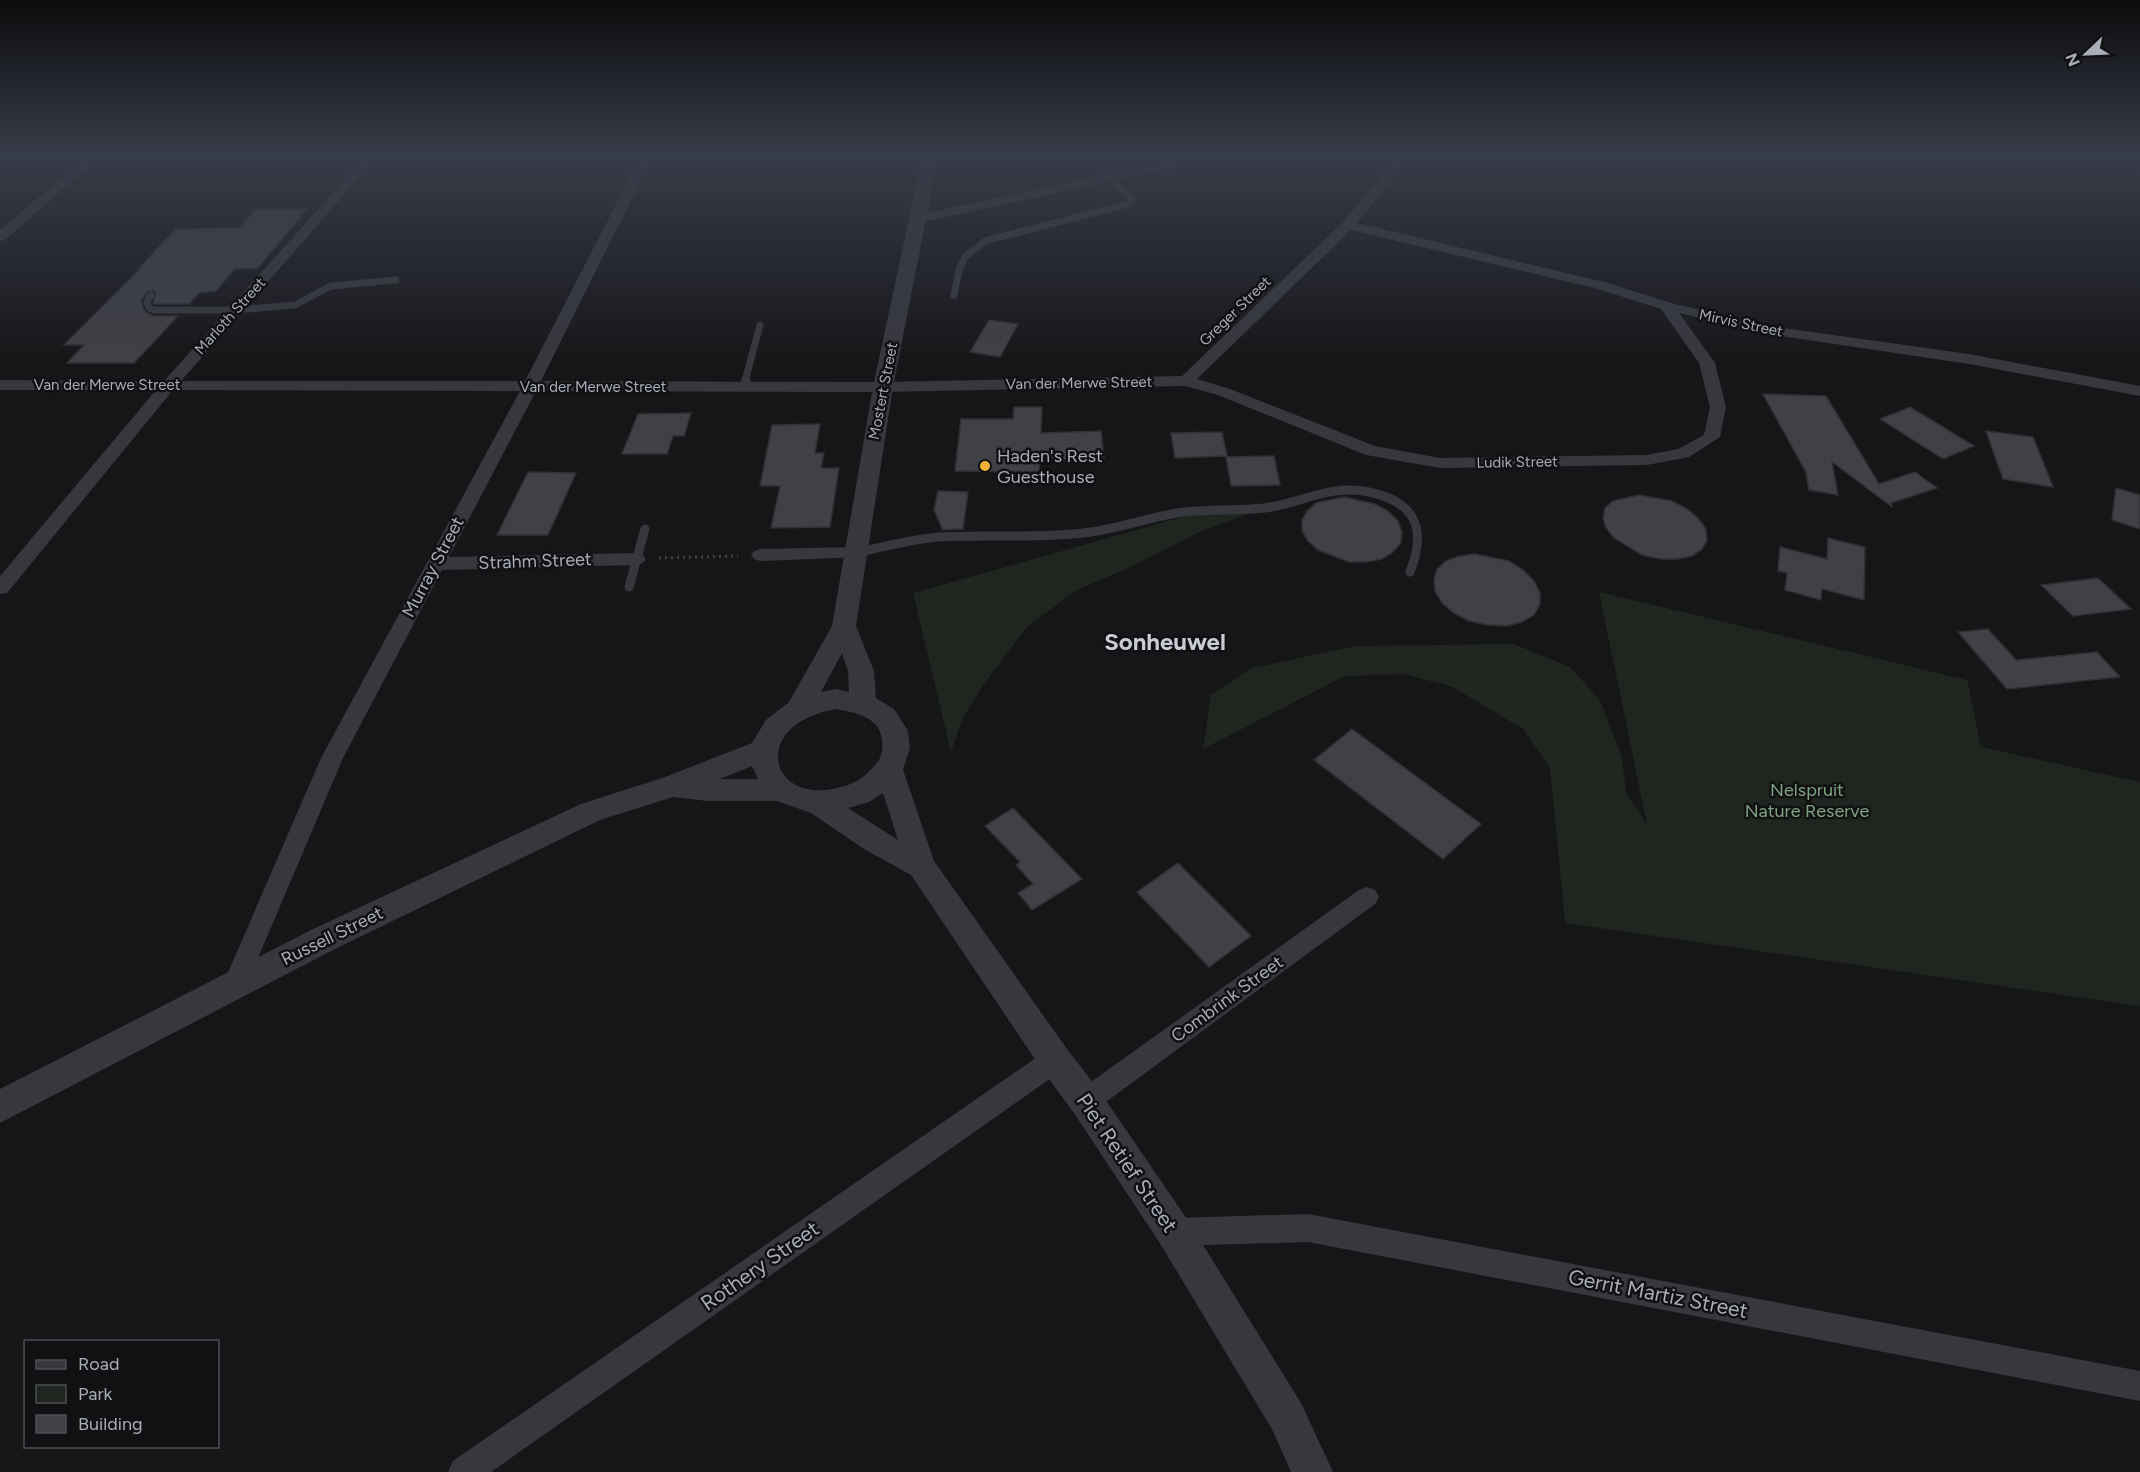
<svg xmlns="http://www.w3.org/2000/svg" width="2140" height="1472" font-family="Figtree,sans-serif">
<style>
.green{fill:#1e261f}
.building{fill:#404145;stroke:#303034;stroke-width:1.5}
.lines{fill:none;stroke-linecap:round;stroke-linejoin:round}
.path{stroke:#3d3f44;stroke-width:3;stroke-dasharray:2 4;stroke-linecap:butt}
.service-far1{stroke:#37383d;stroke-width:7}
.service{stroke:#37383d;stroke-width:9}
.minor{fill:#37383d;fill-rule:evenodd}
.tertiary{fill:#37383d;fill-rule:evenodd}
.poi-dot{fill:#f2b134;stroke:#111113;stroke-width:2}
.labels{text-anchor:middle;stroke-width:5;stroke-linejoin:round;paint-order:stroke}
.far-street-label{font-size:15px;fill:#a8adb8;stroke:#111113}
.poi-label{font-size:18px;fill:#a8adb8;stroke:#111113;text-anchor:start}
.street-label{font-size:18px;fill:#a8adb8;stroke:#111113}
.park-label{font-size:18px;fill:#7fa381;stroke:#111113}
.near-street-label{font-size:21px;fill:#a8adb8;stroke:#111113}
.district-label{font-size:24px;font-weight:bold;fill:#c9ccd4;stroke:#111113}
</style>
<rect width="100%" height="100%" fill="#161618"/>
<path class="green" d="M 1267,507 L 1197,533 L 1135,565 L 1077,590 L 1027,627 L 983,685 L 962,720 L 951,752 L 913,593 L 1211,509 Z
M 1599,592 L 1967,680 L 1981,747 L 2140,782 L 2140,1006 L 1565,923 L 1550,768 L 1523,729 L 1453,687 L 1404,674 L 1345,676 L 1203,749 L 1211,695 L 1252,668 L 1356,646 L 1514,644 L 1570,667 L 1600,700 L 1622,757 L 1626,793 L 1647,824 Z"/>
<path class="building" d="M 256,209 L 307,209 L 258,268 L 234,269 L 216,291 L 199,293 L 189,304 L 155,304 L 153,303 L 156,293 L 153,290 L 148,291 L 141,301 L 145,312 L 154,316 L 178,316 L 134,363 L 67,363 L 84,345 L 64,345 L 140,269 L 138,269 L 176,229 L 239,228 Z
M 989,320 L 1018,324 L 1000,357 L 970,352 Z
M 1763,394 L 1826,396 L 1879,484 L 1915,472 L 1937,488 L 1891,503 L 1892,507 L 1832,462 L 1838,495 L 1809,490 L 1806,472 Z
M 1014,407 L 1042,407 L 1041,433 L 1101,431 L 1104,459 L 1040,460 L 1039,472 L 955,471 L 961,419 L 1013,419 Z
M 1910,407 L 1974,446 L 1943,459 L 1880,419 Z
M 691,413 L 684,436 L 673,436 L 667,454 L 622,454 L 638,414 Z
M 820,424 L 815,453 L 824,453 L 821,468 L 839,468 L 830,527 L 771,528 L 780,486 L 760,486 L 772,425 Z
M 1986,431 L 2033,437 L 2053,487 L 2003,479 Z
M 1222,432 L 1227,456 L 1175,458 L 1171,433 Z
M 1274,456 L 1280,485 L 1231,486 L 1226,457 Z
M 528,472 L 576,473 L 548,535 L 497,535 Z
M 2116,488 L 2140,495 L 2140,529 L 2112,520 Z
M 938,491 L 968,492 L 963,529 L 943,530 L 934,510 Z
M 1639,495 L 1672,501 L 1687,509 L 1699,519 L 1706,529 L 1707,540 L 1702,549 L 1692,556 L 1677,559 L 1660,559 L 1642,555 L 1614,538 L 1606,528 L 1603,518 L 1605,508 L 1613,501 Z
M 1344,497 L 1375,504 L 1388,511 L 1398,521 L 1402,532 L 1401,543 L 1393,552 L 1382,559 L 1366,562 L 1349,562 L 1318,550 L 1308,541 L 1302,531 L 1302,520 L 1307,511 L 1316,503 Z
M 1828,538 L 1865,547 L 1864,600 L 1822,589 L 1821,600 L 1785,590 L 1787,573 L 1778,571 L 1780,547 L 1827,559 Z
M 1475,554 L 1509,561 L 1523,570 L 1534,581 L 1540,593 L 1540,604 L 1534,615 L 1522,622 L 1506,626 L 1488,625 L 1469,621 L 1454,613 L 1442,603 L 1435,591 L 1434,580 L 1437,569 L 1446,561 L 1459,556 Z
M 2098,578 L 2131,609 L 2073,616 L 2041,585 Z
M 1988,629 L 2016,660 L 2097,652 L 2120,677 L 2007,689 L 1958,632 Z
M 1352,729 L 1481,824 L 1443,859 L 1314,760 Z
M 1013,808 L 1082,879 L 1032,910 L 1018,893 L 1033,884 L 1016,865 L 1020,862 L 985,826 Z
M 1178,863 L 1251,936 L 1209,967 L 1137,892 Z"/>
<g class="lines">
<path class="path" d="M 659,558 L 738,556"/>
<path class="service-far1" d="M 151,295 L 147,302 L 149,308 L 154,310 L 235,310 L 295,305 L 331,286 L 396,280
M 954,295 L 959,270 L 965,257 L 985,241 L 1128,204 L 1132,200 L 1110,178
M 745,381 L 760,325"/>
<path class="service" d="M 744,386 L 746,380
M 855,553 C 883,547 911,539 940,537 C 990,534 1041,539 1091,532 C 1122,528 1152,516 1184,512 C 1213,508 1242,512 1271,507 C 1304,501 1334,484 1369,492 C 1416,502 1427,529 1410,572
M 629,587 L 645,529"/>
<path class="minor" d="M 85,158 L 98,158 L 5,240 L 0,241 L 0,230 Z
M 364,158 L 376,158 L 181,381 L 525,381 L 640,158 L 652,158 L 541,381 L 883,382 L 1182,376 L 1343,222 L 1397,158 L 1409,158 L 1357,223 L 1608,283 L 1671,303 L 1762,325 L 1969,354 L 2140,386 L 2140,396 L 1969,364 L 1762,333 L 1679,313 L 1715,363 L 1726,407 L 1720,437 L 1689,457 L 1647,465 L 1440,468 L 1366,455 L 1218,395 L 1185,386 L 883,392 L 536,391 L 449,557 L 637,553 L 643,555 L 646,559 L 643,563 L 637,565 L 442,570 L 343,758 L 247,984 L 244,992 L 235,995 L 226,992 L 223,984 L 321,758 L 520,391 L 173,390 L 7,593 L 0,594 L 0,576 L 156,390 L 0,390 L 0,380 L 164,381 ZM 1351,230 L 1598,289 L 1661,309 L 1699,363 L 1710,407 L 1704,435 L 1678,449 L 1647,455 L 1440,458 L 1375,446 L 1230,389 L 1197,379 Z
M 1183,158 L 1204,158 L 1198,162 L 918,223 L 911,219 L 918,215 Z
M 855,547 L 861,549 L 864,553 L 861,557 L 760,561 L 754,559 L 751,555 L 754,551 L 760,549 Z
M 1367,887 L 1375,890 L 1379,897 L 1375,904 L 1095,1110 L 1086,1114 L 1077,1110 L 1073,1101 L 1077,1092 L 1359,890 Z
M 1055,1048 L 1064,1051 L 1068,1060 L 1064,1069 L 491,1472 L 448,1472 L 453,1461 L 1046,1051 Z
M 1308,1214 L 2140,1371 L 2140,1401 L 1308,1242 L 1174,1246 L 1164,1242 L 1160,1232 L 1164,1222 L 1174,1218 Z"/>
<path class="tertiary" d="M 922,158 L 938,158 L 893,387 L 856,626 L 874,671 L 876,698 L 894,709 L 908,731 L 910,748 L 903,770 L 934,861 L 1067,1049 L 1098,1089 L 1187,1219 L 1301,1403 L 1333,1472 L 1291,1472 L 1273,1431 L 1161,1245 L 1074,1113 L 1043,1071 L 911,875 L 864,849 L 811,813 L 777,801 L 708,801 L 673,797 L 600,820 L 333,950 L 0,1123 L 0,1089 L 311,930 L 581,804 L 665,777 L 752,743 L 766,720 L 789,702 L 832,626 L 873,387 ZM 842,653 L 848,671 L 849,692 L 837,689 L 821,692 ZM 837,709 C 856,713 880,717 882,740 C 883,750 882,758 875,765 C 866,776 855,784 841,787 C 768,808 748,723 837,709 ZM 752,766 L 758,779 L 720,779 ZM 883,793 L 898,840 L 848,808 L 869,802 Z"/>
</g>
<linearGradient id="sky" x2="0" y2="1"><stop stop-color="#0c0c0d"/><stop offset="0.43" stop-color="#363c48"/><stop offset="1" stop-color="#363c48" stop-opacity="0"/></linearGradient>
<rect width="2140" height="364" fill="url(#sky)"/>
<circle class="poi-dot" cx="985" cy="466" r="6"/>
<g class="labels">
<g class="far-street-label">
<text transform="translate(1235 311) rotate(-44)" y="5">Greger Street</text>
<text transform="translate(230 316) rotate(-48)" y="5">Marloth Street</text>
<text transform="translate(1741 323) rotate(12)" y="5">Mirvis Street</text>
<text transform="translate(1079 383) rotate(-1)" y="5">Van der Merwe Street</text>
<text x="107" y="390">Van der Merwe Street</text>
<text x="593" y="392">Van der Merwe Street</text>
<text transform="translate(883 391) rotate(-79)" y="5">Mostert Street</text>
<text transform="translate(1517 462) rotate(-1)" y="5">Ludik Street</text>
</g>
<g class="poi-label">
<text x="997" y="462">Haden's Rest<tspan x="997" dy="21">Guesthouse</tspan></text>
</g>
<g class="street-label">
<text transform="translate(535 561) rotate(-2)" y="6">Strahm Street</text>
<text transform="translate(433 567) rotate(-62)" y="6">Murray Street</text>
<text transform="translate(332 936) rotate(-26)" y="6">Russell Street</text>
<text transform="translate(1227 999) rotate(-36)" y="6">Combrink Street</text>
</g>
<g class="park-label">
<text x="1807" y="796">Nelspruit<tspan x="1807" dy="21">Nature Reserve</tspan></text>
</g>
<g class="near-street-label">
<text transform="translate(1127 1163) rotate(56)" y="7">Piet Retief Street</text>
<text transform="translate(760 1266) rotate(-35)" y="7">Rothery Street</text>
<text transform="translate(1658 1294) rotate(11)" y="7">Gerrit Martiz Street</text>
</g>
<g class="district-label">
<text x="1165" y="650">Sonheuwel</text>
</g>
</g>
<rect x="24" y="1340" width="195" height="108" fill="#111113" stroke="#4d4f55" stroke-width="1.5"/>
<rect x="36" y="1360" width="30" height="9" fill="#37383d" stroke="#4d4f55" stroke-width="1.5"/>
<text x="78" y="1370" font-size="18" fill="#a8adb8">Road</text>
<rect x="36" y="1385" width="30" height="18" fill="#1e261f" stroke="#4d4f55" stroke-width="1.5"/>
<text x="78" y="1400" font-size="18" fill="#a8adb8">Park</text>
<rect x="36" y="1415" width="30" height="18" fill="#404145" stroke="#4d4f55" stroke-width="1.5"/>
<text x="78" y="1430" font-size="18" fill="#a8adb8">Building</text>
<g transform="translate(2086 54) rotate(247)" stroke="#111113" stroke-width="4.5" paint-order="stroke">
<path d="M0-4.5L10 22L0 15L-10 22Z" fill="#a8adb8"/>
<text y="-9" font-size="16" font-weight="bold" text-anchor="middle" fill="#a8adb8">N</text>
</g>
</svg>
